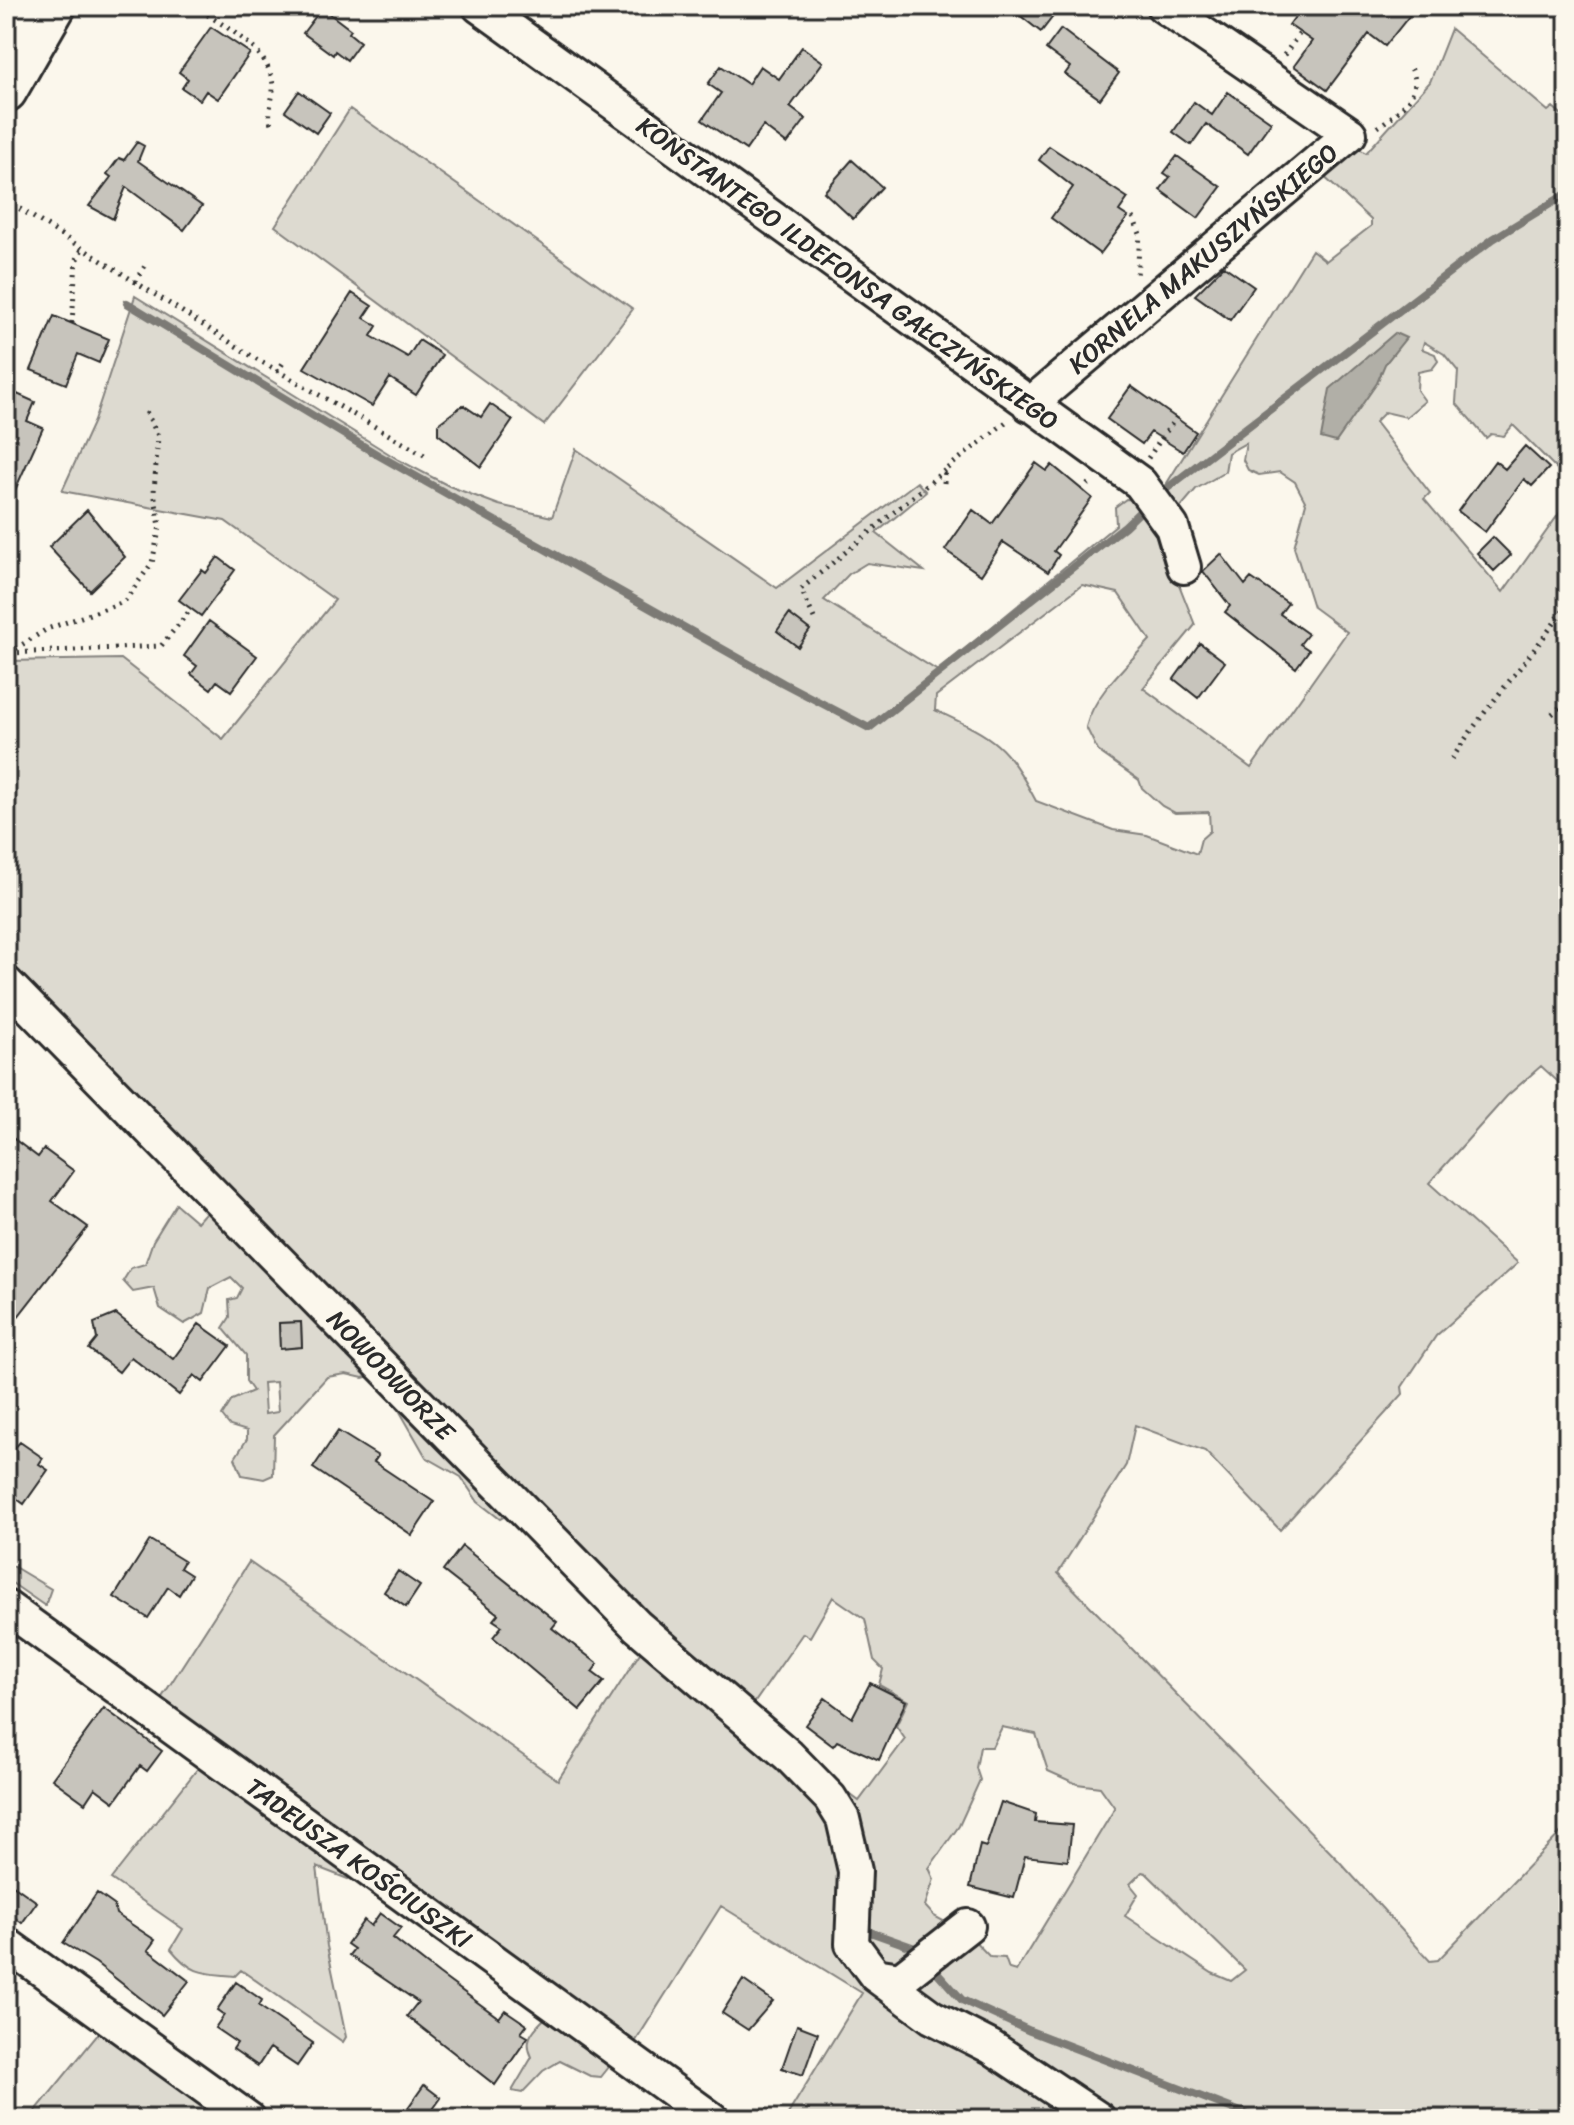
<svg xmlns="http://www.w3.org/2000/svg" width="1574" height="2125" font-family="Sriracha,sans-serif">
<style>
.green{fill:#dddad0;stroke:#84827e;stroke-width:2;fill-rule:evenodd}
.water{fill:#b1afa7;stroke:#7b7a75;stroke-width:2}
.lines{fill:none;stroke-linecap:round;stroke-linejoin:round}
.stream{stroke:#7b7a75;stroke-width:8}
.building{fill:#c7c4bc;stroke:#2b2b2b;stroke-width:2}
.minor-casing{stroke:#2b2b2b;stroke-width:38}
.major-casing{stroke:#2b2b2b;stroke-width:46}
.path{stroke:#2b2b2b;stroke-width:5;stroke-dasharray:2 6;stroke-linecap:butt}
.minor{stroke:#fbf7ec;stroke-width:32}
.major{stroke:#fbf7ec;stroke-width:40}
.labels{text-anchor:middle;stroke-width:6;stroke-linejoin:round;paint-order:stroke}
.street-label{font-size:26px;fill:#2b2b2b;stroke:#fbf7ec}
</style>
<rect width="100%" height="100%" fill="#fbf7ec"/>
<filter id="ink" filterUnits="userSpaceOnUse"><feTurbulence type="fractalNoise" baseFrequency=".0125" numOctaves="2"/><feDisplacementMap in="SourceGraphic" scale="16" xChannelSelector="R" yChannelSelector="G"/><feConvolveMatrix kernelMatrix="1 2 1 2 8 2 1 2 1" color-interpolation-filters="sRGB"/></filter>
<g filter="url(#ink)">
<path class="green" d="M 1451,29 L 1548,111 L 1553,107 L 1568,120 L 1568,201 L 1563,206 L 1568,210 L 1568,480 L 1513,425 L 1504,436 L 1491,434 L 1486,438 L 1456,403 L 1458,371 L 1444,354 L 1424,342 L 1422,349 L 1435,354 L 1438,361 L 1432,369 L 1418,372 L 1417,390 L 1425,401 L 1406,417 L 1385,412 L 1375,422 L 1430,493 L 1424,499 L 1503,592 L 1568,501 L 1568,1091 L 1541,1066 L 1507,1096 L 1429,1183 L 1518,1263 L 1436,1336 L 1402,1387 L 1403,1394 L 1280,1530 L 1205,1451 L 1135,1425 L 1126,1465 L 1058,1573 L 1338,1860 L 1430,1961 L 1438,1960 L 1568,1825 L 1568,2119 L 785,2119 L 862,1993 L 721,1906 L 632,2047 L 157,1705 L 249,1562 L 558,1780 L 647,1642 L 859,1801 L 905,1739 L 896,1726 L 908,1701 L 879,1685 L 883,1669 L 874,1660 L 865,1619 L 833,1597 L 810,1637 L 803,1633 L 746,1715 L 514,1511 L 500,1519 L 478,1502 L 461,1477 L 426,1457 L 399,1410 L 381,1387 L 383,1372 L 363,1378 L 346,1374 L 327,1377 L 274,1435 L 273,1475 L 264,1479 L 242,1475 L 235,1458 L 247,1439 L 247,1431 L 230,1426 L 222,1416 L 232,1400 L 253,1391 L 246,1381 L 246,1355 L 223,1328 L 230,1317 L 229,1300 L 237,1298 L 242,1288 L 231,1277 L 210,1288 L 204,1313 L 184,1324 L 160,1308 L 154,1288 L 133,1292 L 123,1281 L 131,1268 L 145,1264 L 153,1241 L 176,1204 L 197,1222 L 213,1204 L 6,977 L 6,661 L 121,659 L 223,739 L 335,600 L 225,521 L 62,491 L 94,421 L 135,296 L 399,460 L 449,486 L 499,505 L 552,517 L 576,449 L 777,588 L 917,482 L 926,492 L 876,533 L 924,571 L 867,563 L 849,574 L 824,600 L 938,671 L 1116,525 L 1115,507 L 1126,499 L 1138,500 L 1144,496 L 1195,625 L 1143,688 L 1251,768 L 1347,632 L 1313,607 L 1294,547 L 1306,503 L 1295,482 L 1280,472 L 1259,475 L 1248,470 L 1243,460 L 1246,443 L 1228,453 L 1225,472 L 1196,489 L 1180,508 L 1169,508 L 1167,483 L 1312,250 L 1326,261 L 1371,226 L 1371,220 L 1320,173 L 1353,145 L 1366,153 L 1430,82 ZM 1082,585 L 1118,593 L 1150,640 C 1128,664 1094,694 1086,727 L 1098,751 L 1139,780 L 1142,788 L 1162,806 L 1175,813 L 1209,812 L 1210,831 L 1201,839 L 1197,854 L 1147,835 L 1113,830 L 1036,801 C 1005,742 994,738 935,710 L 936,696 ZM 301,1322 L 302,1347 L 280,1348 L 279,1323 ZM 276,1382 L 278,1412 L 265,1414 L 263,1383 ZM 1002,1727 L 1036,1734 L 1048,1771 L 1077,1784 L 1100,1787 L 1115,1808 L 1016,1971 L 1009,1969 L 1005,1958 L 990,1957 L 969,1935 L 934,1916 L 925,1906 L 934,1879 L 929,1868 L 959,1826 L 980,1780 L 976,1768 L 980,1747 L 992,1747 ZM 1142,1872 L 1146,1873 L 1245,1970 L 1231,1981 L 1212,1973 L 1125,1916 L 1138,1894 L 1130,1884 Z
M 350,109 L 633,309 L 544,425 L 275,226 Z
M 6,1562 L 51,1589 L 45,1606 L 6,1579 Z
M 206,1758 L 355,1873 L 348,1879 L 317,1867 L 327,1946 L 346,2037 L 343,2042 L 241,1970 L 235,1976 C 205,1973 193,1976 171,1949 L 183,1929 L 111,1879 Z
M 549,2019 L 609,2067 L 601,2077 L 590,2076 L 560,2061 L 543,2071 L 522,2093 L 512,2091 L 532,2057 C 524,2041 531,2032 543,2020 Z
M 103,2028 L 231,2119 L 29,2119 Z"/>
<path class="water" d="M 1395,333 L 1406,338 L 1385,364 L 1377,383 L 1336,442 L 1321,438 L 1330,389 Z"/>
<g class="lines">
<path class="stream" d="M 127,303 L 378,455 L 783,683 L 869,728 L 1125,526 L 1148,504
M 1157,496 L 1493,239 L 1568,193
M 864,1924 L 870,1932 L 912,1947
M 936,1971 L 962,2000 L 1030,2031 L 1259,2119"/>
</g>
<path class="building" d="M 1008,6 L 1061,6 L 1041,32 Z
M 1303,6 L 1417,6 L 1385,46 L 1369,34 L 1327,90 L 1294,66 L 1312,41 L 1289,25 Z
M 322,8 L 351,30 L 349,33 L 360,42 L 347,60 L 335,51 L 333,55 L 303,33 Z
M 211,27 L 250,53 L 218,99 L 206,91 L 200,100 L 182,88 L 188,79 L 179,72 Z
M 1061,29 L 1119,73 L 1100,99 L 1065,74 L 1070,67 L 1046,49 Z
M 802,47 L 823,62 L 790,107 L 806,119 L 787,144 L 763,126 L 746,150 L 702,120 L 721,93 L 708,84 L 721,66 L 748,84 L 760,66 L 779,79 Z
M 299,91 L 330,113 L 316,133 L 285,111 Z
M 1228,92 L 1271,122 L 1248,154 L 1206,124 L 1191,145 L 1173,132 L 1194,102 L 1212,115 Z
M 137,142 L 144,146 L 138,161 L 202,206 L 184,230 L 126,187 L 113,219 L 89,206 L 111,177 L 107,174 L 119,158 L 124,160 Z
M 1049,146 L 1128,198 L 1119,211 L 1128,217 L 1100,254 L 1051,218 L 1073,187 L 1039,160 Z
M 1177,156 L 1221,187 L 1198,218 L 1160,190 L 1170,177 L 1164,173 Z
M 852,160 L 882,187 L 853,219 L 824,192 Z
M 1224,266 L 1254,287 L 1230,320 L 1195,295 Z
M 352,293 L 372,306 L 364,318 L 377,326 L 371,336 L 408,357 L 419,340 L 442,355 L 416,395 L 390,378 L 372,406 L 304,368 Z
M 54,316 L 109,339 L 99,363 L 78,354 L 66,384 L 31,370 Z
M 1131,386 L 1196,432 L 1183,452 L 1151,432 L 1142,444 L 1107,419 Z
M 6,389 L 35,402 L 27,421 L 43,428 L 6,510 Z
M 490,404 L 513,420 L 481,467 L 438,434 L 438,424 L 463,405 L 481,417 Z
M 1525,446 L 1549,468 L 1532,486 L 1524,479 L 1485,532 L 1458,511 L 1495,461 L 1505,469 Z
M 1036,463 L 1047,471 L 1052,465 L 1092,498 L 1054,551 L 1059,555 L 1048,572 L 1003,542 L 981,575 L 945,550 L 973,510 L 992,524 Z
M 87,510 L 125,557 L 90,591 L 49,547 Z
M 1493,537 L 1511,555 L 1494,571 L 1477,553 Z
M 1221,554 L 1245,585 L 1251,578 L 1288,603 L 1280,614 L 1308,634 L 1300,644 L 1309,650 L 1296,668 L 1225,612 L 1230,606 L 1203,571 Z
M 218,557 L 235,570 L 201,616 L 179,600 L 202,570 L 206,573 Z
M 789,614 L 810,630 L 798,647 L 777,631 Z
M 209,621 L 257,656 L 231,691 L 217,681 L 211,689 L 191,674 L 197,666 L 184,656 Z
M 1200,643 L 1225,662 L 1198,698 L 1174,679 Z
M 6,1133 L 38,1157 L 44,1149 L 74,1171 L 52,1201 L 88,1227 L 6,1332 Z
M 116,1314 L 173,1359 L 199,1324 L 230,1346 L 203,1382 L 194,1375 L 179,1395 L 131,1357 L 119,1372 L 89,1349 L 97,1339 L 94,1323 Z
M 301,1322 L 302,1347 L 280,1349 L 279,1323 Z
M 338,1431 L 378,1456 L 374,1462 L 434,1502 L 412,1535 L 313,1468 Z
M 20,1442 L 43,1458 L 39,1464 L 48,1470 L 24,1504 L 6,1491 L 6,1457 Z
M 150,1540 L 184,1561 L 180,1568 L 191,1575 L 179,1595 L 168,1587 L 148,1618 L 114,1597 Z
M 462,1546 L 557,1622 L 552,1628 L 598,1664 L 592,1672 L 604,1681 L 580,1710 L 493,1637 L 502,1626 L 493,1620 L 498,1614 L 443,1571 Z
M 398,1571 L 420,1586 L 406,1607 L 384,1592 Z
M 870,1683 L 906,1701 L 879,1760 L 837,1741 L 833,1746 L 805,1725 L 825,1698 L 852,1718 Z
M 104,1708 L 162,1751 L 147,1771 L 140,1766 L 114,1802 L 95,1788 L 85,1803 L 52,1779 Z
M 1001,1802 L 1036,1814 L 1035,1822 L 1072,1825 L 1068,1861 L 1025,1856 L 1014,1898 L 970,1887 L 980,1845 L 986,1847 Z
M 6,1880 L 37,1902 L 22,1923 L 6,1911 Z
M 97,1893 L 114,1905 L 116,1914 L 155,1940 L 148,1950 L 189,1981 L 162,2015 L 96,1963 L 63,1943 Z
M 380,1913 L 401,1928 L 393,1938 L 439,1974 L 499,2018 L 505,2010 L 527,2025 L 521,2033 L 528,2037 L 495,2085 L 407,2016 L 418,2002 L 349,1955 L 354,1949 L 347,1944 L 364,1920 L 371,1926 Z
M 743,1980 L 773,2001 L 748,2030 L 722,2013 Z
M 236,1982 L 262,2000 L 259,2006 L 313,2043 L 297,2066 L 270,2048 L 258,2066 L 233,2049 L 237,2043 L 215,2028 L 224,2015 L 217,2010 Z
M 797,2025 L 818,2033 L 803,2075 L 782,2068 Z
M 424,2085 L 441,2098 L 426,2119 L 400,2119 Z"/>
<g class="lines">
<defs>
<path id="minor" d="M 479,6 L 1140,483 L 1172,527 L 1184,567
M 6,11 L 40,31
M 1029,405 L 1350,134 L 1163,6
M 6,983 L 637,1626 L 788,1755 L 830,1798 L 843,1819 L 855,1871 L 852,1944 L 875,1975 L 900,1979 L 968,1926
M 6,1607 L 712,2119
M 6,1944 L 249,2119
M 875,1975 L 932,2017 L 991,2047 L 1099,2119"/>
<path id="major" d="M 6,91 L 55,6"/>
</defs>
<use href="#minor" class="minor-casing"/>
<use href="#major" class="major-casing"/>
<path class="path" d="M 194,6 C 223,26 269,47 273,85 C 274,100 265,114 273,128
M 1284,55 L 1300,33
M 1378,127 C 1397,113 1425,94 1411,68
M 6,200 L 255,358 L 426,456
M 1133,217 L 1140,234 L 1137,276
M 135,282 L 145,266
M 72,323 L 76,261 L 82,249
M 277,372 L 283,363
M 1148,458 L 1177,416
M 944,483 L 945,470 L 1006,422
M 1082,491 L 1090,482
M 814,618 L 801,589 L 945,470
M 9,653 L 47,629 L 124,602 L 152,563 L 160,526 L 154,492 L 158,436 L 144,407
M 10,653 L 161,646 L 191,609
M 1552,714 L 1568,701
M 1452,759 C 1487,704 1532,657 1568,603
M 1565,915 L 1568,916"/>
<use href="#minor" class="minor"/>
<use href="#major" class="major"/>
</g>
</g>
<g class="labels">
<g class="street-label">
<text transform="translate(1203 258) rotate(-40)" y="9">KORNELA MAKUSZYŃSKIEGO</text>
<text transform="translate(848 273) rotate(36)" y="9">KONSTANTEGO ILDEFONSA GAŁCZYŃSKIEGO</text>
<text transform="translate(391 1375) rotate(46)" y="9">NOWODWORZE</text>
<text transform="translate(359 1863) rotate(36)" y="9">TADEUSZA KOŚCIUSZKI</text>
</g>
</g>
<rect width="1574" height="2125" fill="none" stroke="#fbf7ec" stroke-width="32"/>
<rect x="16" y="16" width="1542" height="2093" fill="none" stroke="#2b2b2b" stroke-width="3" filter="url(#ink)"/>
</svg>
